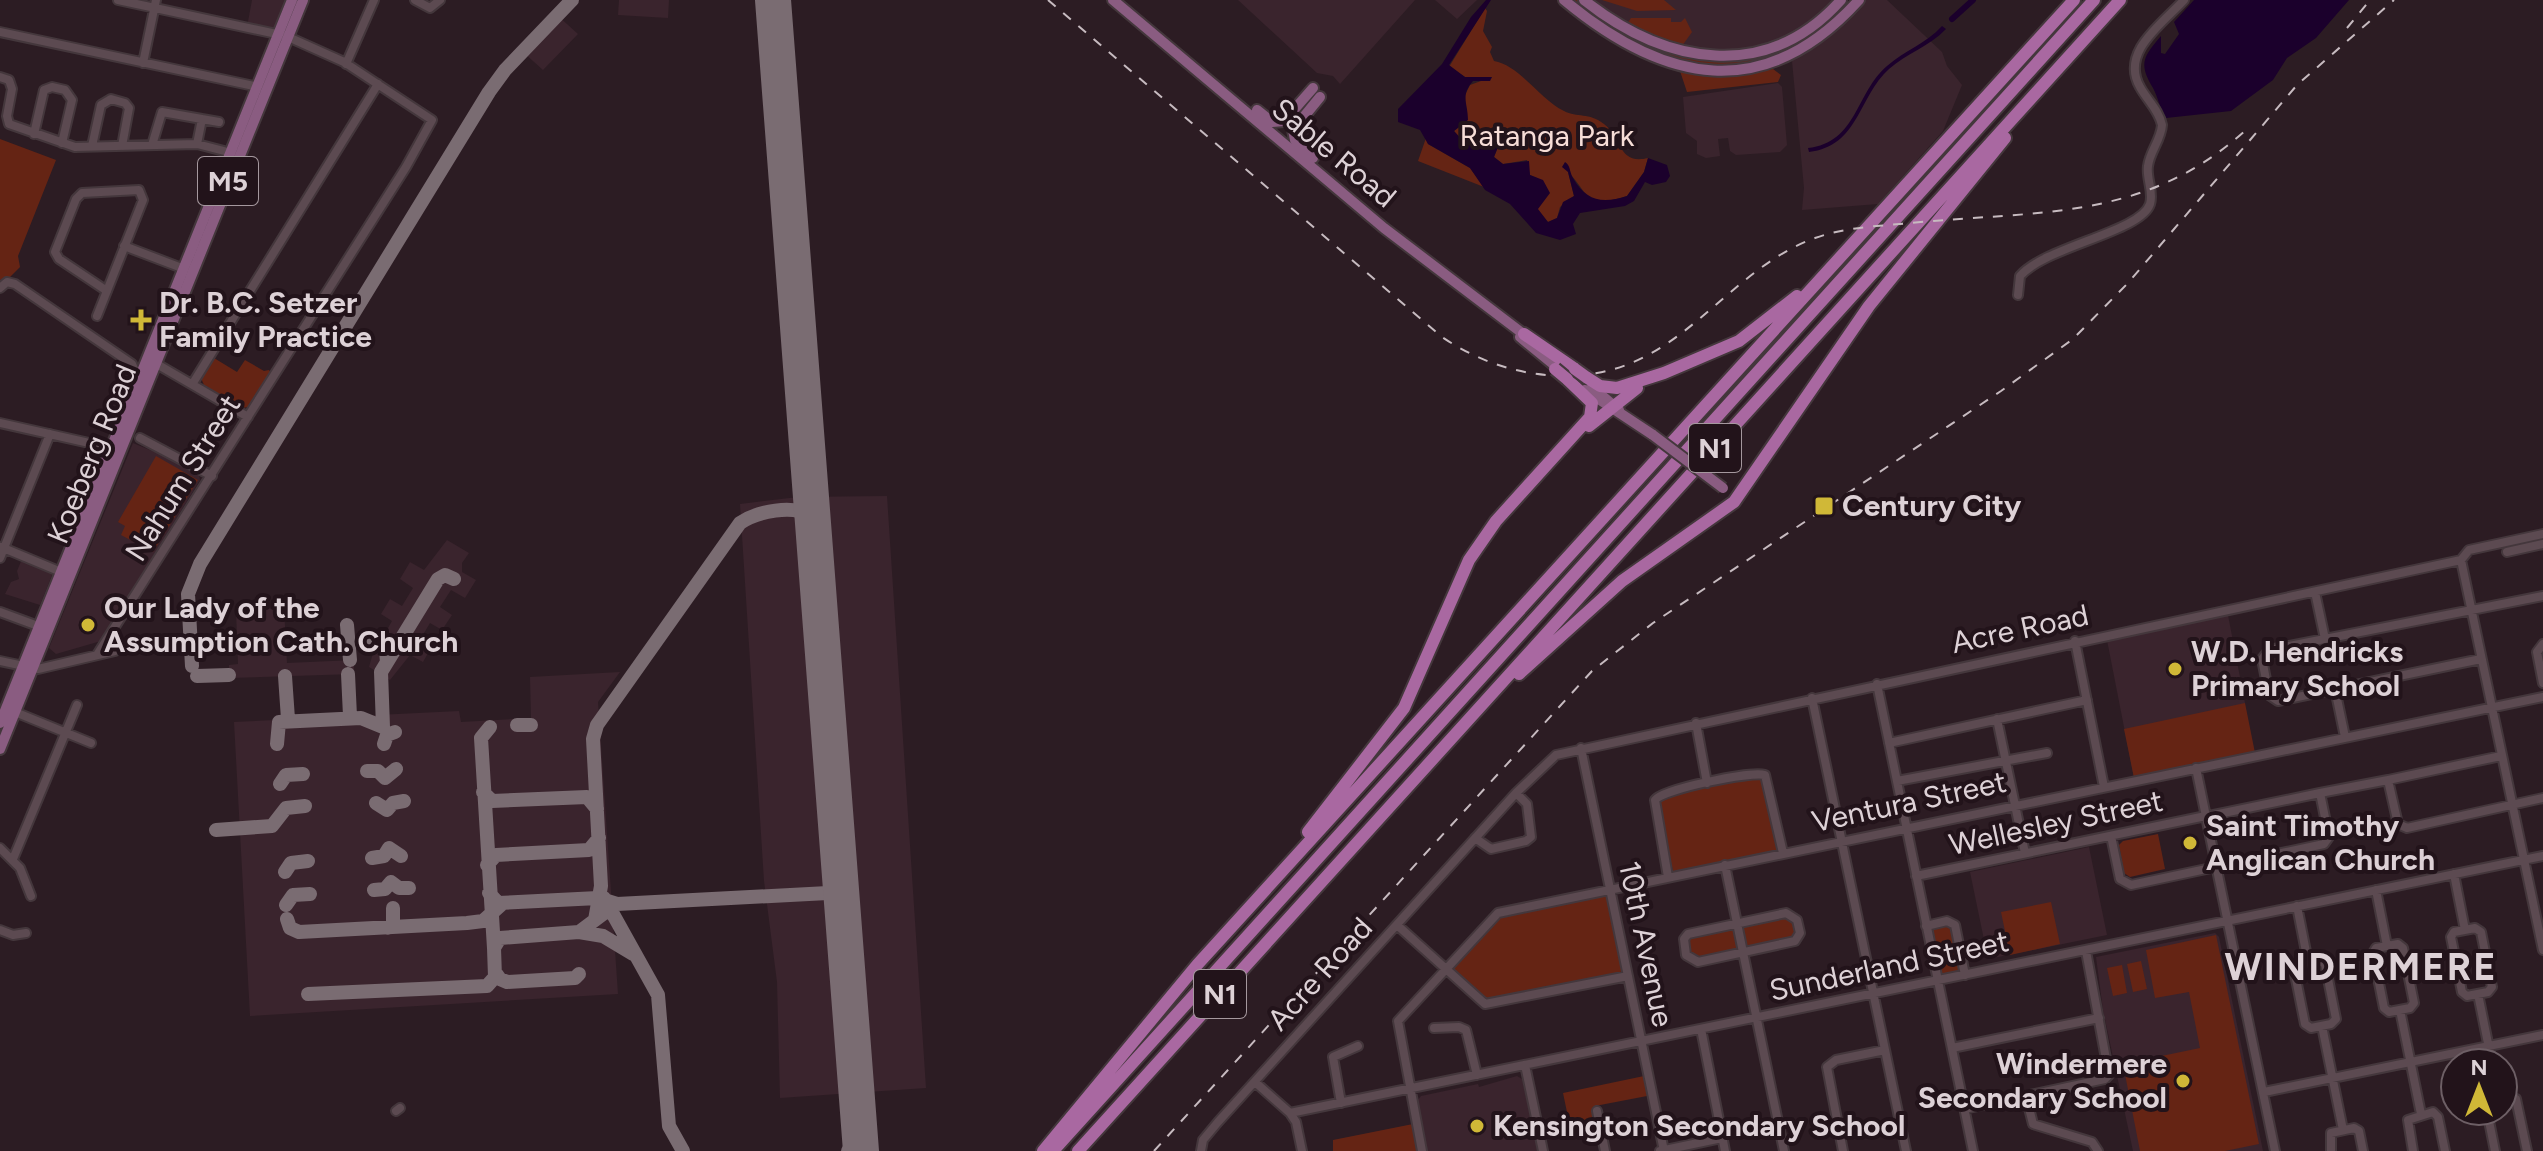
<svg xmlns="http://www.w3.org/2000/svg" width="2543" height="1151" font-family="Figtree,sans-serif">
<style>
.built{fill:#3a242d}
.green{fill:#652414}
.water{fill:#1b002c}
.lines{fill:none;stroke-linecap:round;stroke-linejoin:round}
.canal{stroke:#1b002c;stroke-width:6}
.taxiway{stroke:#7a6c72;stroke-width:14}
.runway{stroke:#7a6c72;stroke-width:36}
.minor-casing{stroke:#44373c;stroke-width:12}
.major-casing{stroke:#44373c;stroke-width:14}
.highway-casing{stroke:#44373c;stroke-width:16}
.minor{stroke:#5c4a51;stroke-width:8}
.major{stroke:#8a5c81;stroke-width:10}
.highway{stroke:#a968a1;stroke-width:12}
.rail{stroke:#c7bbc0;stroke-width:2;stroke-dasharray:10 10;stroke-linecap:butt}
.major-bridge-casing{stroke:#44373c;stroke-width:14;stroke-linecap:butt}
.highway-bridge-casing{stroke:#44373c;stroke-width:16;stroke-linecap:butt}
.major-bridge{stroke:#8a5c81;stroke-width:10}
.highway-bridge{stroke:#a968a1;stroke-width:12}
.poi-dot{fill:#d0b837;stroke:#22131a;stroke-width:3}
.labels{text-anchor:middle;stroke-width:8;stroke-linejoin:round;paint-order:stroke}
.shield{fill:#22131a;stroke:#a5989e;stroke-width:2}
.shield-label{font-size:28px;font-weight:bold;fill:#ddd1d6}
.park-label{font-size:30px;fill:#f6ddd7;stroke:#22131a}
.street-label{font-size:30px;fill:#ddd1d6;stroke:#22131a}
.poi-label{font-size:30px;font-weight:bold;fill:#ddd1d6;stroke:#22131a;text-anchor:start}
.district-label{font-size:38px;font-weight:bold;letter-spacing:2px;fill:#ddd1d6;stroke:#22131a}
</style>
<rect width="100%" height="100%" fill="#2c1c23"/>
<path class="built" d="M 252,0 L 292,0 L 277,33 L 247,27 Z
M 619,0 L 669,0 L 668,18 L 618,15 Z
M 1238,0 L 1415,0 L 1340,84 L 1333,76 L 1317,73 Z
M 1435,0 L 1477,0 L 1457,19 Z
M 1589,0 L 1838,0 L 1815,23 L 1770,45 L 1743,52 L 1695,50 L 1635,30 Z
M 1862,0 L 1887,0 L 1942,52 L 1947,66 L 1962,85 L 1943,131 L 1878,204 L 1802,210 L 1804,188 L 1792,61 L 1826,37 Z
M 557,15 L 578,34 L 543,70 L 523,52 Z
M 1778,83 L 1782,87 L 1787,145 L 1780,152 L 1736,155 L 1730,151 L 1728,138 L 1718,139 L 1720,156 L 1706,158 L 1697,154 L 1697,141 L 1686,133 L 1683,97 Z
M 133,443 L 181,463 L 199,475 L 200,480 L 101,641 L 56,654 L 49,648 Z
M 887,496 L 926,1088 L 780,1098 L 777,982 L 764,881 L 740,504 L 798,497 Z
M 447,540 L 469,553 L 462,563 L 462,572 L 476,580 L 465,598 L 451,590 L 440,607 L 452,615 L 442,630 L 430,623 L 421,638 L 432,646 L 423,662 L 410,655 L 390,680 L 369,667 L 373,653 L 361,645 L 371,630 L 383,637 L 392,621 L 381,614 L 390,599 L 402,606 L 413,588 L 400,579 L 410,562 L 424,570 Z
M 22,559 L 49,570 L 52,575 L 40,605 L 5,594 L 11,582 L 19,579 L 17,571 Z
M 284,608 L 287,663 L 354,660 L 354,674 L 229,678 L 229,665 L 238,664 L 236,610 Z
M 2227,610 L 2245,703 L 2134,778 L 2106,635 Z
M 620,672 L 598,702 L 618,994 L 250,1016 L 234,722 L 459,711 L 461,722 L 531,718 L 530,677 Z
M 2089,847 L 2107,935 L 1988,959 L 1970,872 Z
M 2215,933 L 2219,937 L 2263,1151 L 2133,1151 L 2103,1010 L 2096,957 Z
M 1517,1076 L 1522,1079 L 1538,1151 L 1427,1151 L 1417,1101 L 1421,1096 L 1478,1084 L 1479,1087 Z"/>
<path class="green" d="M 1567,0 L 1579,0 L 1599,15 L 1717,60 L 1772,55 L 1773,59 C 1679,77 1643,49 1567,0 Z
M 1602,0 L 1664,0 L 1676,10 L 1637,11 Z
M 1485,8 L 1487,11 L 1483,31 L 1492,47 L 1490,52 L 1494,61 C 1519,65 1540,99 1564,111 C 1577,118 1589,112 1604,124 C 1623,139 1618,165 1648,158 L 1644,172 L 1627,196 C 1583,210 1591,195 1568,172 L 1574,196 L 1560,207 L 1557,218 L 1548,222 L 1538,213 L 1537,178 L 1530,175 L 1527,160 L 1503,164 L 1494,157 L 1498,147 L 1511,138 L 1511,128 L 1470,142 L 1463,141 L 1454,131 L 1465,122 L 1463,99 L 1470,85 L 1492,77 L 1465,77 L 1449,67 Z
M 1631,18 L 1671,18 L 1671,22 L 1681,22 L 1685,18 L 1692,32 L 1682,46 L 1662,41 L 1627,24 Z
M 1773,69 L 1781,75 L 1778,82 L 1687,92 L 1680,71 L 1726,77 Z
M 1426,138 L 1428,144 L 1470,168 L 1484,187 L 1418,161 Z
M 0,139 L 56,160 L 18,256 L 20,267 L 10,277 L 0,280 Z
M 214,358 L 237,372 L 245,360 L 264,371 L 269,370 L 271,373 L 249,407 L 241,408 L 204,385 L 201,378 Z
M 156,456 L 198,480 L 153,552 L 121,535 L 125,526 L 118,522 Z
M 2245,703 L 2255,753 L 2134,778 L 2124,729 Z
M 1758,776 L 1764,778 L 1777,852 L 1673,872 L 1658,798 Z
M 2158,834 L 2165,869 L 2130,877 L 2124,873 L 2119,845 L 2123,841 Z
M 1602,894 L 1610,899 L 1624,967 L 1618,976 L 1489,1002 L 1453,973 L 1451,967 L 1497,916 Z
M 2051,902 L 2060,944 L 2010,955 L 2001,912 Z
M 1791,913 L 1799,936 L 1695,962 L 1688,959 L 1688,934 Z
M 1946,923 L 1953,926 L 1961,969 L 1944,976 L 1939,972 L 1930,930 Z
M 2216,935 L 2259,1144 L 2225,1151 L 2140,1151 L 2123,1064 L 2200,1048 L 2189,992 L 2155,998 L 2146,950 Z
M 2141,961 L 2147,989 L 2133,992 L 2127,964 Z
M 2122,965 L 2127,993 L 2113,996 L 2107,968 Z
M 1644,1076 L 1647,1096 L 1595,1106 L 1599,1131 L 1572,1136 L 1563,1093 Z
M 1413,1124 L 1418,1151 L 1333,1151 L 1333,1140 Z"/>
<path class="water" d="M 1486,0 L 1491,0 L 1449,65 L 1465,77 L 1492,77 L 1490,81 L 1473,81 C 1460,96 1468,103 1468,120 L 1454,131 L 1463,141 L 1470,142 L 1511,128 L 1517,130 L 1515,135 L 1498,147 L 1494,157 L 1503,164 L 1529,161 L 1530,175 L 1543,180 L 1550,193 L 1538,209 L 1548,222 L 1557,218 L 1563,202 L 1574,196 L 1568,172 L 1562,167 L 1565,162 C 1571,166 1569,171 1573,178 C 1586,201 1602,204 1627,196 L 1644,172 L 1648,158 L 1667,165 L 1670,176 L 1666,182 L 1652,185 L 1645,182 L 1634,201 L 1625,206 L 1580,213 L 1573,224 L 1576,234 L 1560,240 L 1536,233 L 1510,204 L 1485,190 L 1470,168 L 1428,144 L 1420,130 L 1398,122 L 1398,109 L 1442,64 L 1471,17 Z
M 2194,0 L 2349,0 L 2316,38 L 2287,58 L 2273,80 L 2231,111 L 2166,118 C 2159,107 2158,97 2153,88 C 2139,64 2142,58 2161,36 L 2161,53 L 2165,54 L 2179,34 L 2174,22 Z
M 1942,26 L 1946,29 C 1929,47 1907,53 1889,69 C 1858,97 1859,146 1809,152 L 1808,148 C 1857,143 1856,92 1887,66 C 1905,50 1926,44 1942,26 Z"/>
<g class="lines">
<path class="canal" d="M 1952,19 L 1973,0"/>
<path class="taxiway" d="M 797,511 L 808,504 L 811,490
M 347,625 L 350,660
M 366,638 L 386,651 L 387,662
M 192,666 L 188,594 L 200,564 L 489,92 L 505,70 L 572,0
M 348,674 L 350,716
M 197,676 L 229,675
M 285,676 L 288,719
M 517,725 L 531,725
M 383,727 L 381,672 L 438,579 L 445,575 L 454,579
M 490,727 L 481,738 L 494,948
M 277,744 L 279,722 L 361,718 L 383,727
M 384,744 L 387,735 L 395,732
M 367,771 L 378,771 L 385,778 L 396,769
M 280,784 L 286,775 L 303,774
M 483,792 L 492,801 L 587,797 L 597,809
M 376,803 L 387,810 L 393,803 L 404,801
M 216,830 L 272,826 L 286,808 L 305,806
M 372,858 L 384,856 L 389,848 L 401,856
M 487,865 L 496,855 L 589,850 L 599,838
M 285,872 L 291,863 L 308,861
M 374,890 L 385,889 L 391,882 L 399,888 L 409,888
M 489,893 L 498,903 L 598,898 L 617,904 L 828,893 L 838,899 L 843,915
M 825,893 L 836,888 L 840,873
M 604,898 L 658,995 L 669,1126 L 683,1151
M 286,905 L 293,895 L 310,894
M 287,919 L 290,928 L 299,932 L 467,923 L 483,921 L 503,903
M 595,920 L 601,886 L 593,739 L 597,725 L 740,523 C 756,512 795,503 810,517 L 814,532
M 388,928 L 393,923 L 393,908
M 579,932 L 603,936 L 633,954
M 495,972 L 500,979 L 507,982 L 575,978 L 579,974
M 308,994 L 487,986 L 495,977 L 494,948 L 500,938 L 579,932 L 603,914
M 848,1151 L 857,1141 L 859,1128"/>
<path class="runway" d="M 773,0 L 861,1151"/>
<defs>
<path id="minor" d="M 415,0 L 430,8 L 440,0
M 0,32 L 254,86
M 143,63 L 156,0
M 346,64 L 374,0
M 0,77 L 9,80 L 12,89 L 7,116 L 9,124 L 75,147 L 197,144 L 228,152
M 34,134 L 44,90 L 52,87 L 65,90 L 72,100 L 62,143
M 197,144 L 202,119
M 152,145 L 162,112 L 219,122
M 92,146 L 101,105 L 111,99 L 125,103 L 129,108 L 122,146
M 124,246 L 187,270
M 0,288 L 7,282 L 15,284 L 132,364 L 138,378
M 2018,295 L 2020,276 C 2046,246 2141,232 2150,204 C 2154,192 2146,178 2148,166 C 2150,151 2161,140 2162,125 C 2159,110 2147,100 2140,87 C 2120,52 2162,24 2184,0
M 97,316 L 143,200 L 139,190 L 82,193 L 76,199 L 55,252 L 59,259 L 107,291
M 155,363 L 248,417
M 193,383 L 378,84
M 0,423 L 116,449
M 140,438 L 212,476
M 1,547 L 66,574
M 2507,552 L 2543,544
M 0,558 L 50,434
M 2461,560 L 2543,950
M 2315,592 L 2325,639
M 0,612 L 38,626
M 2075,641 L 2104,787
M 2543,644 L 2537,652 L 2543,683
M 97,655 L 406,167 L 432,120 L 344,62 L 286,36 L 118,0
M 2481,659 L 2278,701 L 2269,695 L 2262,659 L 2269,650 L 2543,596
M 0,661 L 38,669 L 115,651 L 121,645
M 1877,684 L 1973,1151
M 2335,689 L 2345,737
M 1812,698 L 1906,1151
M 10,710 L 91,743
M 1997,719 L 2025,853
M 1696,723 L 1707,783
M 1889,743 L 2087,700
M 1581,748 L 1664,1151
M 2501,756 L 2388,780 L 2398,824 L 2407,828 L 2543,798
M 2196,768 L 2275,1151
M 1897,781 L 2047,753
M 2320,793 L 2388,780
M 1475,838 L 1491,849 L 1526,841 L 1531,837 L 1527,804 L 1516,793
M 0,848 L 20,868 L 31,896
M 13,859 L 77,705
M 1725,865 L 1784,1151
M 2454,874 L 2465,930
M 1916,876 L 2201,817 L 2209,816 L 2320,793 L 2329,837 L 2324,844 L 2131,885 L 2120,879 L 2111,836
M 1668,877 L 1655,800 C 1663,789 1751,771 1765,775 L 1783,853
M 2376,890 L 2387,946
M 2297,906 L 2308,962
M 1786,913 L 1797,920 L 1800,933 L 1795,941 L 1698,962 L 1686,955 L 1684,939 L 1688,934 Z
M 1397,925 L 1485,1004 L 1628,976
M 1926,926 L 1947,921 L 1955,925 L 1965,975
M 2475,928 L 2481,932 L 2492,987 L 2488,992 L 2467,996 L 2462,992 L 2451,937 L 2454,932 Z
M 0,930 L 13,935 L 26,933
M 2398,944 L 2403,948 L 2414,1003 L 2410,1008 L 2389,1012 L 2384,1008 L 2373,953 L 2376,948 Z
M 2318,960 L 2325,964 L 2336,1019 L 2331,1024 L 2311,1028 L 2305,1024 L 2294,969 L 2298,964 Z
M 2478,994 L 2492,1063
M 2400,1010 L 2421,1114
M 2322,1026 L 2343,1130
M 1434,1028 L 1459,1027 L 1466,1030 L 1477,1075
M 1701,1029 L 1725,1151
M 1952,1048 L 2099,1018
M 1525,1065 L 1543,1151
M 1255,1082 L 1290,1113 L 2543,856
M 2264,1092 L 2543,1035
M 2026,1096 L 2033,1124 L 2092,1142 L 2098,1151
M 2503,1098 L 2516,1099 L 2527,1151
M 1341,1103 L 1333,1057 L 1358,1046
M 1964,1109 L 2105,1079 L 2109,1075 L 2086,951
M 396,1111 L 400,1108
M 1597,1111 L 1605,1151
M 2487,1111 L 2495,1151
M 1290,1113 L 1296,1122 L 1302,1151
M 1201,1151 L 1203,1140 L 1218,1122 L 1516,793 L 1556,755 L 2461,560 L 2469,550 L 2543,534
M 1422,1151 L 1398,1021 L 1498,913 L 2543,697
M 1660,1151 L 1722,1138
M 1843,1151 L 1827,1067 L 1836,1060 L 1885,1050
M 2331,1151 L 2331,1133 L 2354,1128 L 2359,1131 L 2363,1151
M 2413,1151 L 2408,1120 L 2433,1112 L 2438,1117 L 2445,1151"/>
<path id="major" d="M 1113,0 L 1384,228 L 1530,339
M 1564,0 C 1664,83 1764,105 1859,0
M 1584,0 C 1666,65 1767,83 1841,0
M 1257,110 L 1272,122 L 1284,121 L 1313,88
M 1313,158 L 1295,140 L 1293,130 L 1320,97
M 1520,337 L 1559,369
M 1592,387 L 1619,410
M 1585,390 L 1653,435
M 0,723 L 292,0
M 0,749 L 303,0"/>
<path id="highway" d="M 1524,334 L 1575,369
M 1586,377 L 1600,386 L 1617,388 L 1664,373 L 1739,341 L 1797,296
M 1589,426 L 1637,388
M 1519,674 L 1622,581 L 1734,502 L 1869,306 L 2005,138
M 1308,832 L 1404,708 L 1469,560 L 1496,521 L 1590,417 L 1592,403 L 1567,379
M 1043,1151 L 1197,965 L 2074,0
M 1053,1151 L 2094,0
M 1078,1151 L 2120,0"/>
</defs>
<use href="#minor" class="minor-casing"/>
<use href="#major" class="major-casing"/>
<use href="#highway" class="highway-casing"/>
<use href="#minor" class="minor"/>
<use href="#major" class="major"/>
<use href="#highway" class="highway"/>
<path class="rail" d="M 1048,0 L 1442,337 C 1488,368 1541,382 1597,373 C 1688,357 1732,268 1815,238 C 1846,227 1879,226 1911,223 C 2039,210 2144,222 2246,130
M 2347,28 L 2370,0
M 1154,1151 L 1592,671 L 1653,623 L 2001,391 L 2073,339 L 2128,283 L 2297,85 L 2394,0"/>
<defs>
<path id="major-bridge" d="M 1653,435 L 1723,488"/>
<path id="highway-bridge" d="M 1555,369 L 1567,379
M 1575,369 L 1586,377"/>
</defs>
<use href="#major-bridge" class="major-bridge-casing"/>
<use href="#highway-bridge" class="highway-bridge-casing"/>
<use href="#major-bridge" class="major-bridge"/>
<use href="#highway-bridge" class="highway-bridge"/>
</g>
<g class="poi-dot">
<path d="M137 308h8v8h8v8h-8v8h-8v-8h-8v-8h8z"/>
<rect x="1814" y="496" width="20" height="20" rx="4"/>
<circle cx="88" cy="625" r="8"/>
<circle cx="2175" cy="669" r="8"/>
<circle cx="2190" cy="843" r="8"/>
<circle cx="2183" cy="1081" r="8"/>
<circle cx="1477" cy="1126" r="8"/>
</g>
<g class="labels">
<g class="shield">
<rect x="198" y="157" width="60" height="48" rx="6"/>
<rect x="1689" y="424" width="52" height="48" rx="6"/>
<rect x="1194" y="970" width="52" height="48" rx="6"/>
</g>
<g class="shield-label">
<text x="228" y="191">M5</text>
<text x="1715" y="458">N1</text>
<text x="1220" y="1004">N1</text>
</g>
<g class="park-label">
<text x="1547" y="146">Ratanga Park</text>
</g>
<g class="street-label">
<text transform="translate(1334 153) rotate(40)" y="10">Sable Road</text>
<text transform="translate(92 454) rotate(-68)" y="10">Koeberg Road</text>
<text transform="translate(183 478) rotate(-58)" y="10">Nahum Street</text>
<text transform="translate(2020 629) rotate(-12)" y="10">Acre Road</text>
<text transform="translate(1909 802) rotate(-12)" y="10">Ventura Street</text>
<text transform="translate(2056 823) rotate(-12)" y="10">Wellesley Street</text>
<text transform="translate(1646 944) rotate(78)" y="10">10th Avenue</text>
<text transform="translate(1889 966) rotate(-12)" y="10">Sunderland Street</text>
<text transform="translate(1320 974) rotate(-48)" y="10">Acre Road</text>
</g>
<g class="poi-label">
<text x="159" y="313">Dr. B.C. Setzer<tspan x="159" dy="34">Family Practice</tspan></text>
<text x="1842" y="516">Century City</text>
<text x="104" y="618">Our Lady of the<tspan x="104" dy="34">Assumption Cath. Church</tspan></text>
<text x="2191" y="662">W.D. Hendricks<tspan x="2191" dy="34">Primary School</tspan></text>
<text x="2206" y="836">Saint Timothy<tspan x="2206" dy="34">Anglican Church</tspan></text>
<text x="2167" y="1074" text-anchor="end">Windermere<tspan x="2167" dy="34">Secondary School</tspan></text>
<text x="1493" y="1136">Kensington Secondary School</text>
</g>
<g class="district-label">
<text x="2361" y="980">WINDERMERE</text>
</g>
</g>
<g transform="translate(2479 1087)"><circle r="38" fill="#22131a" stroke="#6d5f65" stroke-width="2"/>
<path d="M0-6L14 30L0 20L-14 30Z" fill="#d0b837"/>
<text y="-12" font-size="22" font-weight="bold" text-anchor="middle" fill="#ddd1d6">N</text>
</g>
</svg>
